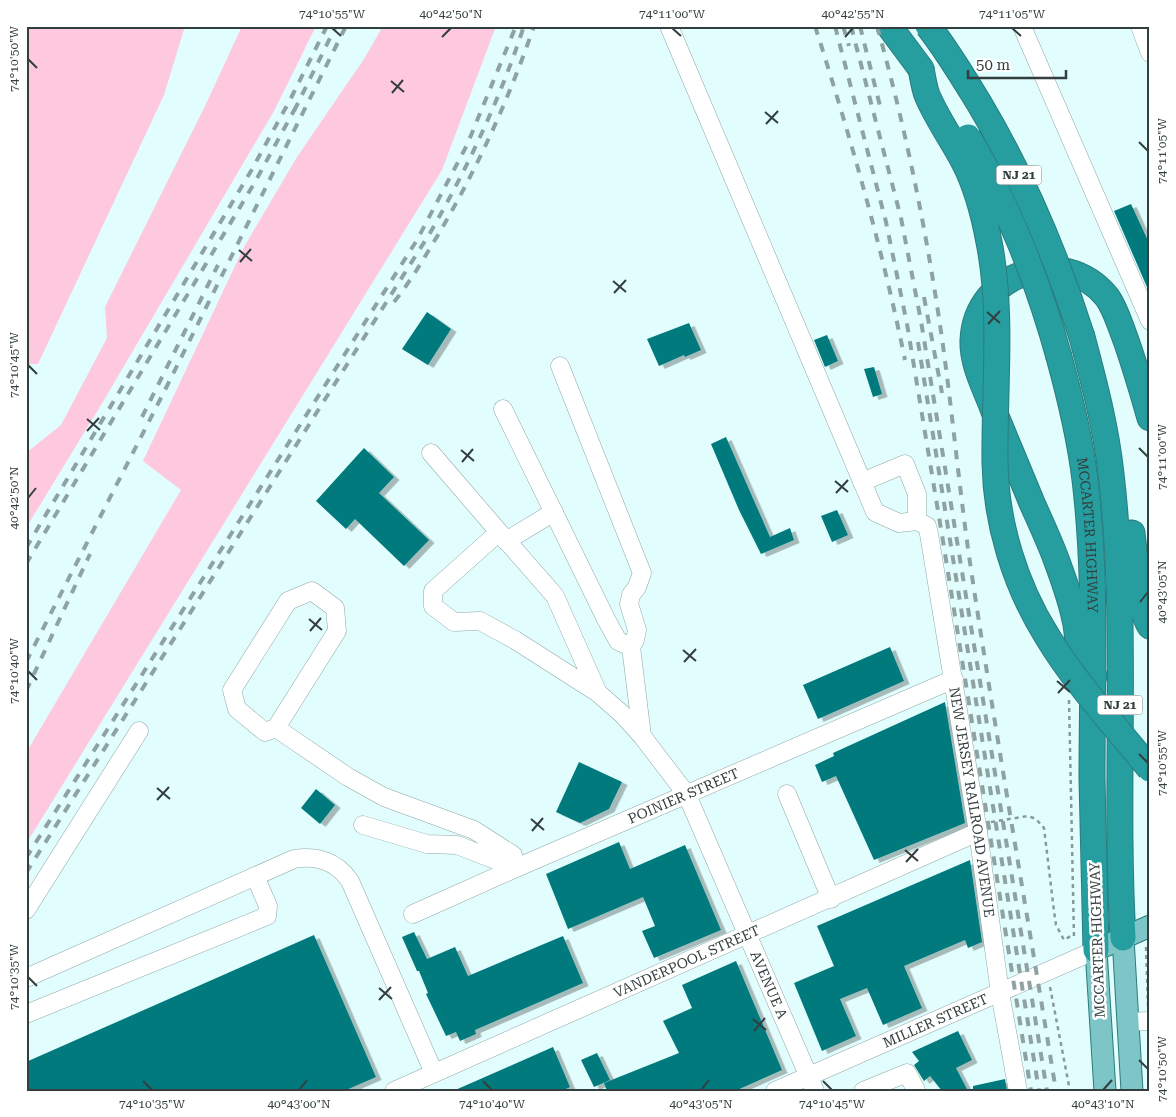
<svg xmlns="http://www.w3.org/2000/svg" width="1176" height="1117" font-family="'Roboto Serif',serif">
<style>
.green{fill:#fec8df}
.building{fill:#007a7c;filter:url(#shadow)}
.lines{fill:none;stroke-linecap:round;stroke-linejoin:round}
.minor-casing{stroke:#8ea7a7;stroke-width:19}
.major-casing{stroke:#2b7c7e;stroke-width:23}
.highway-casing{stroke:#2b7c7e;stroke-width:27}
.path{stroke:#879999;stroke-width:2.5;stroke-dasharray:4 4;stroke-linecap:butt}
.minor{stroke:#fff;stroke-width:18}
.major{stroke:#7dc5c6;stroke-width:21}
.highway{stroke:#269ea0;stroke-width:25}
.rail{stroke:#8fa2a2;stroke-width:4;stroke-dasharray:9 9;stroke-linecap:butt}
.highway-bridge-casing{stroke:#2b7c7e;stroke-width:27;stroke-linecap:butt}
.highway-bridge{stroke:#269ea0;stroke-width:25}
.ticks{fill:none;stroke:#333e3e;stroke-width:2}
.labels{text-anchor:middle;stroke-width:5;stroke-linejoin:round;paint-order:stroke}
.shield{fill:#fff;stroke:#707878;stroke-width:1}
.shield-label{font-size:12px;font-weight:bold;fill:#333e3e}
.street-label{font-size:14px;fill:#333e3e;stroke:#fff}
.neatline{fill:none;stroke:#333e3e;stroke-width:2}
.ticks-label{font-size:12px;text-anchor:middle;fill:#333e3e}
</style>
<defs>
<filter id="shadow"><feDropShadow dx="5.5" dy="3" stdDeviation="0" flood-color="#0004"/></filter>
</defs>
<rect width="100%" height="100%" fill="#e2fdfd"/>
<path class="green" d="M 26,26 L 185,26 L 164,95 L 38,364 L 26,364 Z
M 242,26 L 316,26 L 274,111 L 104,400 L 26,528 L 26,453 L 61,425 L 107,338 L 105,307 L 206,104 Z
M 383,26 L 496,26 L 442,170 L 26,844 L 26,753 L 181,490 L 143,461 L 244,247 L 297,157 L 364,59 Z"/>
<path class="building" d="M 1131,204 L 1150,245 L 1150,294 L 1114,211 Z
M 427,312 L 451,329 L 428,365 L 402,349 Z
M 689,323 L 701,350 L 685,357 L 684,355 L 659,366 L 647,339 Z
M 827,335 L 838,361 L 825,367 L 814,340 Z
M 874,367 L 882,394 L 873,397 L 864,369 Z
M 726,437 L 770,537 L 790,528 L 794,540 L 761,554 L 739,510 L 711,444 Z
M 364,448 L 394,477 L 379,493 L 429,540 L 404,566 L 355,519 L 346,529 L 316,501 Z
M 837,510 L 848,535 L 832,542 L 821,516 Z
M 890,647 L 904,681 L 818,719 L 803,685 Z
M 945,702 L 965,823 L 874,860 L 836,776 L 822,782 L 815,765 L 834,756 L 833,753 Z
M 579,762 L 622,782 L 609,809 L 580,823 L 556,812 Z
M 316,789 L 335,805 L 320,824 L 301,808 Z
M 619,842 L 630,869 L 685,845 L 721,930 L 654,958 L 642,931 L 655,926 L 643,897 L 568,929 L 546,874 Z
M 970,860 L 982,942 L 968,948 L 965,940 L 904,966 L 922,1008 L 883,1025 L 867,988 L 840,999 L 856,1036 L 822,1051 L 794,983 L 834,966 L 817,926 Z
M 414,932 L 427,959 L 455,947 L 468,976 L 563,936 L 583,983 L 475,1030 L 476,1034 L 460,1041 L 456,1032 L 446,1036 L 426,994 L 428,993 L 419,971 L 417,971 L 402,937 Z
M 314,935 L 376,1077 L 344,1091 L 26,1091 L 26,1062 Z
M 736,961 L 782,1070 L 735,1091 L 607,1091 L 604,1083 L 679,1053 L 663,1021 L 692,1008 L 682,985 Z
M 958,1031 L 972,1060 L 956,1068 L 968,1091 L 942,1091 L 930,1076 L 924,1081 L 922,1078 L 914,1065 L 919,1061 L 912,1052 Z
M 553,1047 L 570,1087 L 562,1091 L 453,1091 Z
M 597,1053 L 610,1080 L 594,1087 L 581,1060 Z
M 1005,1079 L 1007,1091 L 973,1091 L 973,1086 Z"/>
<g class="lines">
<defs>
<g id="minor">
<path d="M 669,26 L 875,512 L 899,523 L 917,521"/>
<path d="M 1024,26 L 1024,31 L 1150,321"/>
<path d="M 1140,26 L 1150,53"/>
<path d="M 560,366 L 642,573 L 637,587 L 631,595 L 629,604 L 637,630 L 635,640 L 631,647"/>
<path d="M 503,409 L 606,619 L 618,641 L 631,647 L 642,736"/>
<path d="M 431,453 L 499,532"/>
<path d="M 862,482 L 905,464 L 917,494 L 917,521"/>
<path id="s1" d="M 917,521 L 927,526 L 929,534 L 978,832 L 1000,993 L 1018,1091"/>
<path d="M 506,541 L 554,512"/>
<path id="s2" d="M 598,693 L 555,596 L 499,532 L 433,591 L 433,606 L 454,622 L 480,621 L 515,640 L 598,693 L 622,714 L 642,736 L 687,795 L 815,1091"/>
<path d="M 276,728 L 265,732 L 237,709 L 232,690 L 288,601 L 312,591 L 335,608 L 337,631 L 276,728 L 348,777 L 384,797 L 474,830 L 513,855 L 516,868 L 457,845 L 427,844 L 363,825"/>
<path d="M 787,794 L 831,899"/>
<path d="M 26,910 L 139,731"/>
<path id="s3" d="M 413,914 L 516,868 L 954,679"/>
<path d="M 26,978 L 294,859 C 317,855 337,862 350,881 L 434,1073"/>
<path d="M 26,1014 L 267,916 L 268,906 L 255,876"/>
<path d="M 1127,1022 L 1150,1021"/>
<path id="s4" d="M 394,1091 L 978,832"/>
<path id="s5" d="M 775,1091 L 1096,950"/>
<path d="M 863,1091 L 907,1073 L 916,1090 L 914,1091"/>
</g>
<path id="major" d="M 1123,938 L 1132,1091
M 1105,1091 L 1096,950 L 1150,926"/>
<g id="highway">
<path d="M 889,26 L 921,69"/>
<path d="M 1082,337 C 1094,382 1106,427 1111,474 C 1129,628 1114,784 1123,938"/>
<path id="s6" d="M 1059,357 C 1070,397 1080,438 1085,480 C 1097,579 1092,679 1092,779 C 1093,836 1095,893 1096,950"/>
<path d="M 1132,533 C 1135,556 1138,607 1150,626"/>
<path d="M 1094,676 C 1089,666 1081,654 1078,642 C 1077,635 1077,627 1075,620 C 1071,599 1063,578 1056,559 C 1049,540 1040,521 1032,503 C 1019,472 1006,440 993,409 C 985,387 972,364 973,340 C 976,272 1064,244 1107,297 C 1115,308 1119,322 1124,335 C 1134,362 1142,390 1150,418"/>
</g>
</defs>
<use href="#minor" class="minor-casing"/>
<use href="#major" class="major-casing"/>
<use href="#highway" class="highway-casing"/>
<path class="path" d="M 1069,700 L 1074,938
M 991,822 L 1028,816 L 1036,819 L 1044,828 L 1054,911 L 1056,925 L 1064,940 L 1074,934
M 1146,947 L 1148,1006
M 1050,987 L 1070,1091
M 1149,1036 L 1150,1055"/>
<use href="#minor" class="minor"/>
<use href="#major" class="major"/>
<use href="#highway" class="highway"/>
<path class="rail" d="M 815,26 C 850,136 882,247 905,360
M 835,26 L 886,222 L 907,324 L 943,541 L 1031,1091
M 843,26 L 849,46
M 851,26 L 901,218 L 921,321 L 1047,1091
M 860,26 L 881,110
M 877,26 C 904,122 924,219 939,318 C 952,404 959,491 972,576 C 998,748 1028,919 1056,1091
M 294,111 L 336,26
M 924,297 L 942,393
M 394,302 C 411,281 424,258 438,235 C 477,169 509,99 534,26
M 918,342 L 1039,1091
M 142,417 L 218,265
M 26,548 L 251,171 L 290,100 L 327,26
M 26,564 L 255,182 L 297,105
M 26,662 L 165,390 L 346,26
M 26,691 L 90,554
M 26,858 L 417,240 L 467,145 L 516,26
M 26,873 L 430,233 C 468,167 500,99 524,26"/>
<defs>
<path id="highway-bridge" d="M 928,26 C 947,50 963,77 979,103 C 1023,177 1056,255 1082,337
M 921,69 C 923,78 924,87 927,95 C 936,117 953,141 964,162 C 977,187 984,215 989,242 C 1003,312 994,391 995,463 C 996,523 1015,585 1047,636 C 1076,684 1115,726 1150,769
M 968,137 C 1007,202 1039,284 1059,357"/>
</defs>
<use href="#highway-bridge" class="highway-bridge-casing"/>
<use href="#highway-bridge" class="highway-bridge"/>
</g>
<path class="ticks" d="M 332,28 L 341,36M 672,28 L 681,36M 1012,28 L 1021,36M 442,37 L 451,28M 845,37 L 853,28M 28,59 L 37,68M 391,81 L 404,92M 392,93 L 403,80M 765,112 L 778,123M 766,124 L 778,111M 1139,142 L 1148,151M 239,250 L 252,261M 240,262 L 251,249M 613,281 L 626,292M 614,293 L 626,280M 987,312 L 1000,323M 988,324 L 1000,311M 28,365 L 37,374M 87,419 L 100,430M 87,431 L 99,418M 1139,448 L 1148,457M 461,450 L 474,461M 462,462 L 473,449M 835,481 L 848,492M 836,493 L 848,480M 28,498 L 36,488M 1140,602 L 1148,592M 309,619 L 322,630M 310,631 L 321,618M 683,650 L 696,661M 684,662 L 696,649M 28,671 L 37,680M 1057,681 L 1070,692M 1058,693 L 1070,680M 1139,754 L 1148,763M 157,788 L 170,799M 157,800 L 169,787M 531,819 L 544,830M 532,831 L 543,818M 905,850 L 918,861M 906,862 L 918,849M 28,977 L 37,986M 379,988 L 392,999M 379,1000 L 391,987M 753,1019 L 766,1030M 754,1031 L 765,1018M 1139,1060 L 1148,1069M 143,1081 L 152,1090M 483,1081 L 492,1090M 823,1081 L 832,1090M 299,1090 L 307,1080M 701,1090 L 709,1080M 1103,1090 L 1112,1080"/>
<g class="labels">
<g class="shield">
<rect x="996.5" y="165.5" width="45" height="19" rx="4"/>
<rect x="1097.5" y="695.5" width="45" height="19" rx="4"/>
</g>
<g class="shield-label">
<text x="1019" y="179">NJ 21</text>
<text x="1120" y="709">NJ 21</text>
</g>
<g class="street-label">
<text dy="5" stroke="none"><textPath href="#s6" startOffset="181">MCCARTER HIGHWAY</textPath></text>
<text dy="5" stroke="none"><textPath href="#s3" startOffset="295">POINIER STREET</textPath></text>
<text dy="5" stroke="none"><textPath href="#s1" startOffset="291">NEW JERSEY RAILROAD AVENUE</textPath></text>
<text transform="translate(1097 940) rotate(-92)" y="5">MCCARTER HIGHWAY</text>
<text dy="5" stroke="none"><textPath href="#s4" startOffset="320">VANDERPOOL STREET</textPath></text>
<text dy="5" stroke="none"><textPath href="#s2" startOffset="828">AVENUE A</textPath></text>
<text dy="5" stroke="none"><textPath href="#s5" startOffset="175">MILLER STREET</textPath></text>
</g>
</g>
<rect width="1176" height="1117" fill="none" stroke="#ffffff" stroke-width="55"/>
<path d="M968 70v8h98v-8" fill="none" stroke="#333e3e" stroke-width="2.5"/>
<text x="976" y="70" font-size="15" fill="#333e3e" stroke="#ffffff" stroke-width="4" paint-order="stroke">50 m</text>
<rect x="28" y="28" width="1120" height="1062" class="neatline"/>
<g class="ticks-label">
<text x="332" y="18">74°10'55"W</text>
<text x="451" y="18">40°42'50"N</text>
<text x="672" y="18">74°11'00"W</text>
<text x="853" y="18">40°42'55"N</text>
<text x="1012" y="18">74°11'05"W</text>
<text transform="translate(14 59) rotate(-90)" y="4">74°10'50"W</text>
<text transform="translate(1162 151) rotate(-90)" y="4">74°11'05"W</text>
<text transform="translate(14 365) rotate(-90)" y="4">74°10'45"W</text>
<text transform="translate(1162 457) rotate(-90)" y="4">74°11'00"W</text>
<text transform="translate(14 498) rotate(-90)" y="4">40°42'50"N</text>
<text transform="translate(1162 592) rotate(-90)" y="4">40°43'05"N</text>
<text transform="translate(14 671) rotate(-90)" y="4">74°10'40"W</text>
<text transform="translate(1162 763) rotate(-90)" y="4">74°10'55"W</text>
<text transform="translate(14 977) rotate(-90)" y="4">74°10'35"W</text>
<text transform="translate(1162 1069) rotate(-90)" y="4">74°10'50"W</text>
<text x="152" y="1108">74°10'35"W</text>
<text x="299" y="1108">40°43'00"N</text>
<text x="492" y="1108">74°10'40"W</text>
<text x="701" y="1108">40°43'05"N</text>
<text x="832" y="1108">74°10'45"W</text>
<text x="1103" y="1108">40°43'10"N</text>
</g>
</svg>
